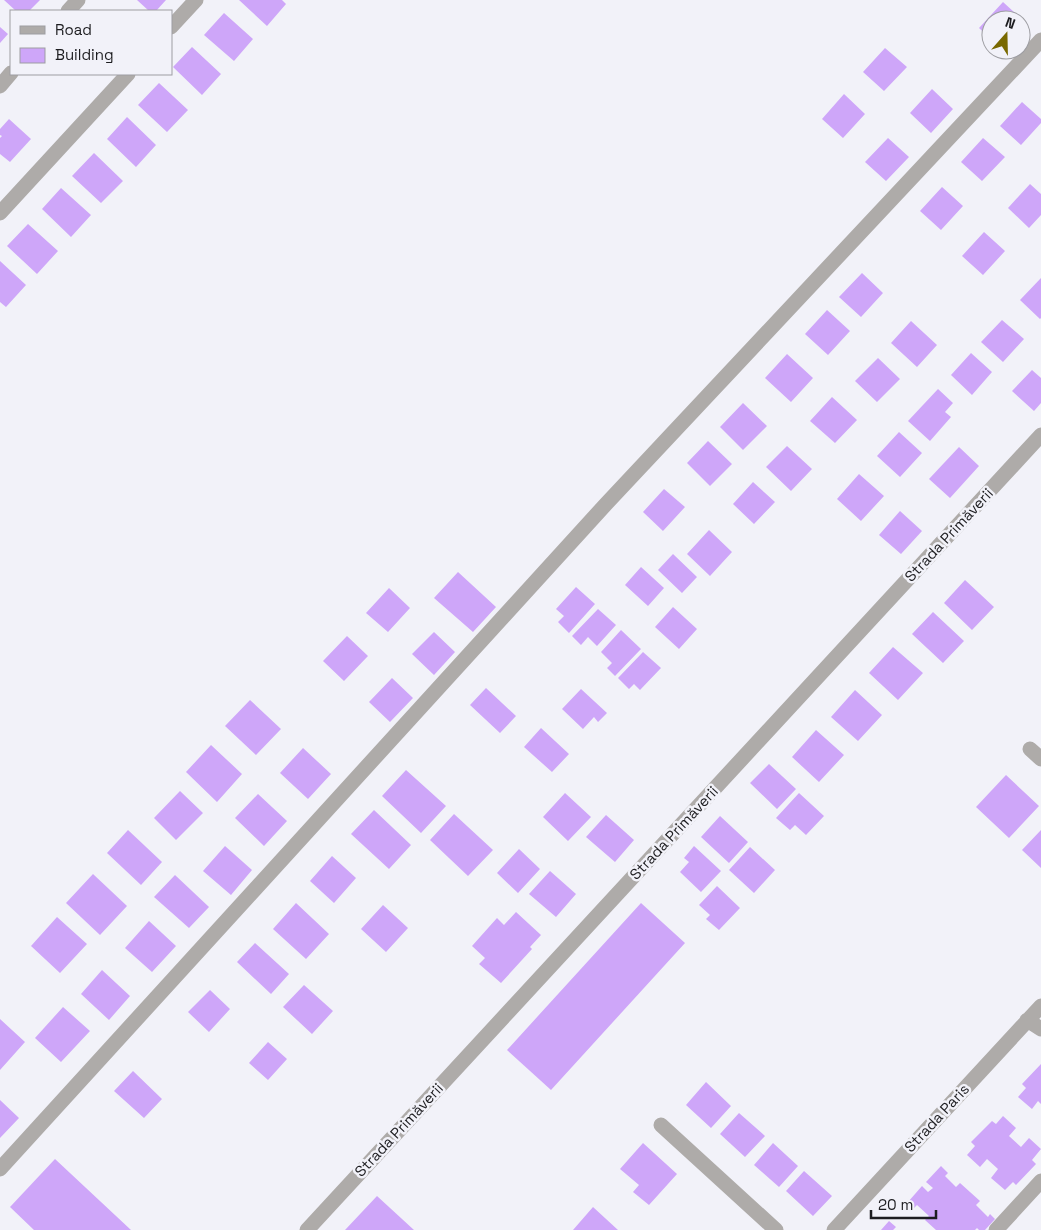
<svg xmlns="http://www.w3.org/2000/svg" width="1041" height="1230" font-family="'Space Grotesk',sans-serif">
<style>
.building{fill:#cea6f9}
.lines{fill:none;stroke-linecap:round;stroke-linejoin:round}
.street{stroke:#aeaba9;stroke-width:15}
.labels{text-anchor:middle;stroke-width:5;stroke-linejoin:round;paint-order:stroke}
.street-label{font-size:15px;fill:#1d1d20;stroke:#f2f2f9}
</style>
<rect width="100%" height="100%" fill="#f2f2f9"/>
<path class="building" d="M 4,0 L 40,0 L 29,11 L 16,11 Z
M 137,0 L 166,0 L 156,11 L 149,11 Z
M 239,0 L 282,0 L 286,4 L 267,26 Z
M 1003,2 L 1028,25 L 1021,33 L 1021,20 L 991,20 L 991,39 L 979,28 Z
M 224,13 L 253,39 L 234,61 L 204,35 Z
M 0,27 L 8,34 L 0,43 Z
M 192,47 L 221,74 L 202,95 L 173,67 Z
M 885,48 L 907,67 L 884,91 L 863,72 Z
M 159,83 L 188,110 L 167,132 L 138,105 Z
M 932,89 L 953,109 L 931,133 L 910,113 Z
M 844,94 L 865,114 L 843,138 L 822,119 Z
M 1022,102 L 1041,119 L 1041,123 L 1021,145 L 1000,126 Z
M 127,117 L 156,145 L 136,167 L 107,139 Z
M 9,119 L 31,139 L 10,162 L 0,154 L 0,138 L 2,136 L 0,135 L 0,129 Z
M 888,138 L 909,157 L 886,181 L 865,162 Z
M 983,138 L 1005,157 L 982,181 L 961,162 Z
M 94,153 L 123,181 L 101,203 L 72,176 Z
M 1030,184 L 1041,194 L 1041,215 L 1029,228 L 1008,208 Z
M 942,187 L 963,206 L 941,230 L 920,211 Z
M 61,188 L 91,215 L 71,237 L 42,209 Z
M 28,224 L 58,251 L 37,274 L 7,246 Z
M 984,232 L 1005,251 L 983,275 L 962,256 Z
M 0,261 L 26,285 L 6,307 L 0,302 Z
M 862,273 L 883,293 L 861,317 L 839,297 Z
M 1041,278 L 1041,318 L 1040,319 L 1020,300 Z
M 827,310 L 850,331 L 828,355 L 805,334 Z
M 1002,320 L 1024,339 L 1003,362 L 981,342 Z
M 911,321 L 937,345 L 917,367 L 891,343 Z
M 971,353 L 992,372 L 972,395 L 951,375 Z
M 787,354 L 813,378 L 791,402 L 765,378 Z
M 878,358 L 900,379 L 877,402 L 855,381 Z
M 1032,370 L 1041,378 L 1041,403 L 1034,411 L 1012,391 Z
M 938,389 L 953,403 L 945,412 L 951,417 L 930,441 L 908,421 Z
M 832,397 L 857,420 L 835,443 L 810,421 Z
M 743,403 L 767,426 L 743,450 L 720,427 Z
M 899,432 L 922,453 L 900,477 L 877,456 Z
M 708,441 L 732,464 L 710,486 L 687,463 Z
M 787,446 L 812,469 L 791,491 L 766,467 Z
M 959,447 L 979,466 L 950,498 L 929,479 Z
M 859,474 L 884,496 L 861,521 L 837,499 Z
M 753,482 L 775,502 L 754,524 L 733,504 Z
M 664,489 L 685,507 L 663,531 L 643,512 Z
M 900,511 L 922,531 L 901,554 L 879,535 Z
M 709,530 L 732,552 L 710,576 L 687,554 Z
M 673,554 L 697,577 L 682,593 L 658,570 Z
M 641,567 L 664,588 L 648,606 L 625,585 Z
M 458,572 L 496,607 L 473,632 L 434,598 Z
M 965,580 L 994,607 L 972,630 L 944,603 Z
M 576,587 L 595,604 L 569,633 L 558,622 L 564,616 L 556,609 Z
M 389,588 L 410,608 L 388,632 L 366,613 Z
M 673,607 L 697,629 L 679,649 L 655,627 Z
M 598,609 L 616,625 L 597,646 L 588,637 L 581,645 L 572,636 Z
M 933,612 L 964,641 L 943,663 L 912,634 Z
M 621,630 L 641,649 L 615,676 L 607,668 L 612,663 L 601,652 Z
M 434,632 L 455,652 L 434,675 L 412,654 Z
M 347,636 L 368,656 L 344,681 L 323,661 Z
M 893,647 L 923,673 L 898,700 L 869,673 Z
M 643,652 L 661,668 L 640,690 L 634,684 L 629,689 L 618,678 Z
M 392,678 L 413,698 L 390,722 L 369,702 Z
M 486,688 L 516,716 L 500,733 L 470,705 Z
M 581,689 L 607,713 L 598,722 L 594,717 L 583,729 L 562,709 Z
M 855,690 L 882,715 L 858,741 L 831,717 Z
M 250,700 L 281,729 L 256,755 L 225,726 Z
M 541,728 L 569,754 L 552,772 L 524,747 Z
M 816,730 L 844,755 L 819,782 L 792,757 Z
M 211,745 L 242,774 L 217,802 L 186,772 Z
M 303,748 L 331,774 L 308,799 L 280,773 Z
M 769,764 L 796,789 L 777,809 L 750,783 Z
M 406,770 L 446,806 L 421,833 L 382,796 Z
M 1006,775 L 1039,806 L 1009,838 L 976,807 Z
M 180,791 L 203,813 L 176,840 L 154,818 Z
M 565,793 L 591,817 L 568,841 L 543,817 Z
M 799,793 L 824,816 L 806,835 L 795,825 L 790,830 L 776,818 Z
M 258,794 L 287,821 L 264,846 L 235,818 Z
M 374,810 L 411,845 L 389,869 L 351,834 Z
M 454,814 L 493,850 L 468,876 L 430,840 Z
M 606,815 L 634,840 L 615,862 L 586,837 Z
M 720,816 L 748,842 L 729,863 L 701,837 Z
M 128,830 L 162,862 L 141,885 L 107,853 Z
M 1041,830 L 1041,868 L 1022,850 Z
M 225,846 L 252,870 L 231,895 L 203,871 Z
M 694,846 L 721,871 L 701,892 L 680,872 L 689,862 L 684,858 Z
M 750,847 L 775,870 L 754,893 L 729,870 Z
M 519,849 L 540,869 L 518,893 L 497,873 Z
M 332,856 L 356,878 L 334,903 L 310,881 Z
M 550,871 L 576,894 L 556,917 L 529,894 Z
M 93,874 L 127,906 L 100,935 L 66,903 Z
M 175,875 L 209,907 L 189,928 L 154,897 Z
M 717,886 L 740,908 L 719,930 L 706,919 L 710,915 L 699,905 Z
M 296,903 L 329,934 L 306,959 L 273,929 Z
M 641,903 L 685,943 L 551,1090 L 507,1050 Z
M 383,905 L 408,928 L 386,952 L 361,929 Z
M 516,912 L 541,935 L 530,947 L 532,949 L 501,983 L 479,964 L 485,958 L 472,946 L 497,918 L 504,925 Z
M 57,917 L 87,944 L 60,973 L 31,946 Z
M 149,921 L 176,946 L 152,972 L 125,948 Z
M 255,943 L 289,974 L 271,994 L 237,962 Z
M 102,970 L 130,996 L 109,1020 L 81,994 Z
M 304,985 L 333,1011 L 312,1034 L 283,1007 Z
M 210,990 L 230,1009 L 209,1032 L 188,1012 Z
M 63,1007 L 90,1031 L 61,1062 L 35,1038 Z
M 0,1019 L 25,1042 L 0,1070 Z
M 268,1042 L 287,1059 L 268,1080 L 249,1063 Z
M 1041,1064 L 1041,1104 L 1038,1101 L 1032,1109 L 1018,1097 L 1026,1088 L 1022,1084 Z
M 133,1071 L 162,1099 L 144,1118 L 114,1091 Z
M 706,1082 L 731,1106 L 711,1128 L 686,1105 Z
M 0,1100 L 19,1118 L 0,1138 Z
M 739,1113 L 765,1136 L 745,1157 L 720,1134 Z
M 1003,1116 L 1016,1128 L 1009,1136 L 1021,1147 L 1029,1138 L 1041,1149 L 1032,1160 L 1036,1164 L 1016,1185 L 1013,1182 L 1005,1190 L 991,1178 L 998,1169 L 987,1159 L 980,1167 L 967,1155 L 975,1146 L 971,1142 L 992,1121 L 996,1124 Z
M 643,1143 L 677,1174 L 649,1205 L 633,1192 L 639,1185 L 620,1169 Z
M 773,1143 L 798,1166 L 779,1187 L 754,1165 Z
M 55,1159 L 131,1230 L 34,1230 L 10,1207 Z
M 941,1166 L 948,1173 L 945,1176 L 956,1187 L 960,1183 L 980,1201 L 976,1205 L 988,1217 L 990,1214 L 995,1219 L 985,1230 L 979,1230 L 977,1228 L 975,1230 L 936,1230 L 925,1220 L 929,1216 L 917,1205 L 914,1208 L 908,1202 L 922,1186 L 928,1192 L 933,1188 L 926,1182 Z
M 804,1171 L 832,1196 L 813,1216 L 786,1191 Z
M 377,1196 L 414,1230 L 345,1230 Z
M 593,1207 L 618,1230 L 573,1230 Z
M 889,1221 L 896,1227 L 893,1230 L 881,1230 Z"/>
<g class="lines">
<path class="street" d="M 68,11 L 78,0
M 171,27 L 196,0
M 0,86 L 11,73
M 0,213 L 128,74
M 1030,749 L 1041,759
M 1027,1020 L 1041,1029
M 661,1125 L 776,1230
M 0,1169 L 606,504 L 1041,40
M 307,1230 L 1041,435
M 834,1230 L 1041,1006
M 996,1230 L 1041,1181"/>
</g>
<g class="labels">
<g class="street-label">
<text transform="translate(949 535) rotate(-47)" y="5">Strada Primăverii</text>
<text transform="translate(674 833) rotate(-47)" y="5">Strada Primăverii</text>
<text transform="translate(937 1118) rotate(-47)" y="5">Strada Paris</text>
<text transform="translate(399 1130) rotate(-47)" y="5">Strada Primăverii</text>
</g>
</g>
<rect x="10" y="10" width="162" height="65" fill="#f2f2f9" stroke="#9d9da2"/>
<rect x="20" y="26" width="25" height="8" fill="#aeaba9" stroke="#9d9da2"/>
<text x="55" y="35" font-size="15" fill="#1d1d20">Road</text>
<rect x="20" y="48" width="25" height="15" fill="#cea6f9" stroke="#9d9da2"/>
<text x="55" y="60" font-size="15" fill="#1d1d20">Building</text>
<g transform="translate(1006 35) rotate(20)"><circle r="24" fill="#f2f2f9" stroke="#9d9da2"/>
<path d="M0-4L9 19L0 12L-9 19Z" fill="#796900"/>
<text y="-8" font-size="14" font-weight="bold" text-anchor="middle" fill="#1d1d20">N</text>
</g>
<path d="M871 1210v8h65v-8" fill="none" stroke="#1d1d20" stroke-width="2.5"/>
<text x="878" y="1210" font-size="15" fill="#1d1d20" stroke="#f2f2f9" stroke-width="4" paint-order="stroke">20 m</text>
</svg>
